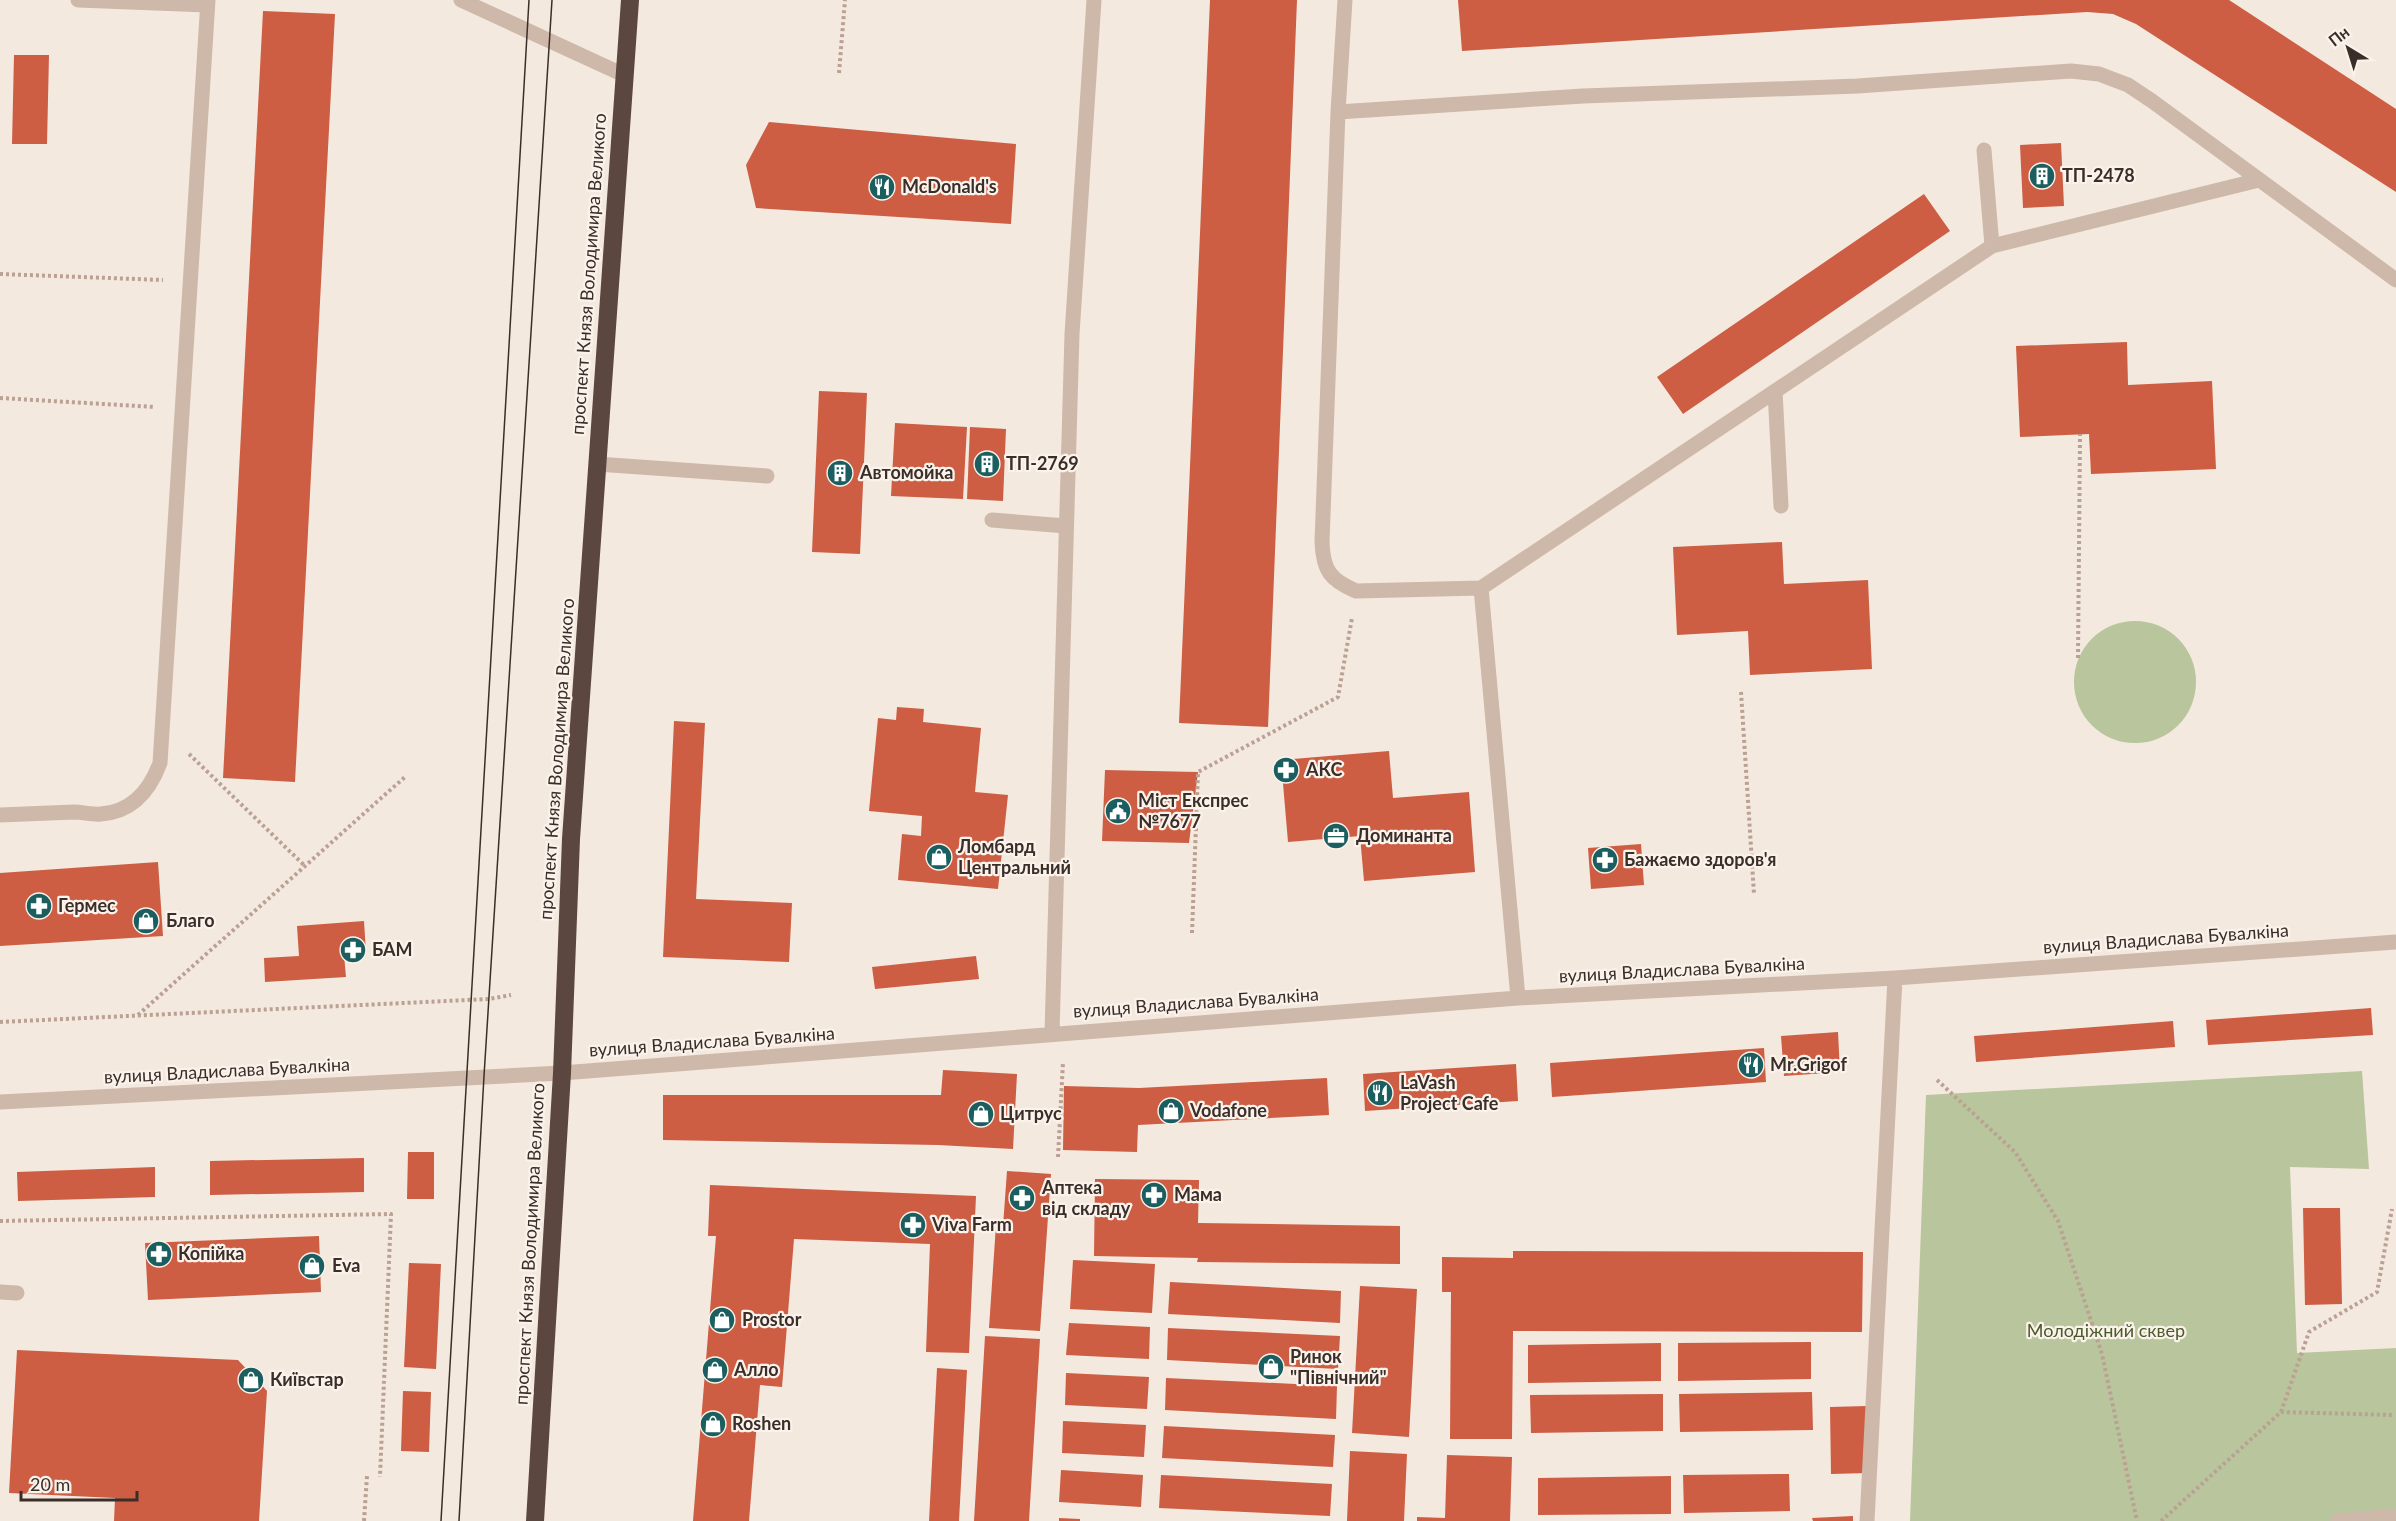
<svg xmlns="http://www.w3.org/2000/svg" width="2396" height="1521" font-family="Lato,sans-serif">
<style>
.green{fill:#b9c59d}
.building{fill:#cd5d43}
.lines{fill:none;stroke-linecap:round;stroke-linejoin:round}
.path{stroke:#baa193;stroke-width:4;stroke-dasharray:3 3;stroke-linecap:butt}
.minor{stroke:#ceb8a9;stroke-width:15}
.highway{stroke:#5c4740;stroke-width:18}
.tram{stroke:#3a2e29;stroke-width:1.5}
.labels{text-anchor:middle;stroke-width:4.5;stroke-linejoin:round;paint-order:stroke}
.poi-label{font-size:18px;font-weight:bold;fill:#3a2e29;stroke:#fbf3eb;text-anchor:start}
.street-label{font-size:18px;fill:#3a2e29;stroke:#fbf3eb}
.park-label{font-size:18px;fill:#4b5a2b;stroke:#fbf3eb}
</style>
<rect width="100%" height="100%" fill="#f4e9de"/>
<path class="green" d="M2074 682a61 61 0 1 1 122 0a61 61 0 1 1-122 0Z
M 2362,1071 L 2369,1169 L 2290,1167 L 2297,1353 L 2396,1348 L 2396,1521 L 1910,1521 L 1926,1095 Z"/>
<path class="building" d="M 1210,0 L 1297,0 L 1268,727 L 1179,723 Z
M 1458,0 L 2229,0 L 2396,109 L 2396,192 L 2136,24 L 2113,14 L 2087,12 L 1462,51 Z
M 263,11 L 335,14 L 295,782 L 223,778 Z
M 14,55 L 49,55 L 47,144 L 12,144 Z
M 769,122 L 1016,144 L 1011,224 L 756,208 L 746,165 Z
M 2061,143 L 2064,206 L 2023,208 L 2020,145 Z
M 1924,194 L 1950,231 L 1683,414 L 1657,377 Z
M 2127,342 L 2128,385 L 2212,381 L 2216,469 L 2091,474 L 2089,434 L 2020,437 L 2016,346 Z
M 819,391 L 867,393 L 860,554 L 812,552 Z
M 895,423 L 967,427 L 963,499 L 891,496 Z
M 970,427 L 1006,429 L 1003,501 L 967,499 Z
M 1782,542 L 1784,584 L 1868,580 L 1872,669 L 1750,675 L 1748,631 L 1677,635 L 1673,547 Z
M 897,707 L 924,709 L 923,722 L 981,728 L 975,792 L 1008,795 L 998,889 L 898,880 L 902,834 L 921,836 L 922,816 L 869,811 L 878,718 L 896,720 Z
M 674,721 L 705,723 L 696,899 L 792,903 L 789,962 L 663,957 Z
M 1389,751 L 1393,798 L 1469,792 L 1475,872 L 1364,881 L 1360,836 L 1288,842 L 1281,760 Z
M 1105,770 L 1198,772 L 1189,843 L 1102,841 Z
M 1641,844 L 1644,885 L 1591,889 L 1588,848 Z
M 158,862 L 163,936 L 0,946 L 0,873 Z
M 364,921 L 366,953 L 344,955 L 346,977 L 265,982 L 264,958 L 299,956 L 297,926 Z
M 976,956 L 979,979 L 875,989 L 872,967 Z
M 2371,1008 L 2373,1035 L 2208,1045 L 2206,1020 Z
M 2173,1021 L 2175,1047 L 1976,1062 L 1974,1036 Z
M 1838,1032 L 1840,1072 L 1784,1076 L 1781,1036 Z
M 1764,1048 L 1766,1082 L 1552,1097 L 1550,1063 Z
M 1516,1064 L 1518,1101 L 1365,1111 L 1363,1074 Z
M 943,1070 L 1017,1074 L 1013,1149 L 938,1145 L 663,1140 L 663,1095 L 941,1095 Z
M 1327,1078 L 1329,1115 L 1138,1125 L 1137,1152 L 1063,1150 L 1064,1086 L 1139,1088 Z
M 408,1152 L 434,1152 L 434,1199 L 407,1199 Z
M 364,1158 L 364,1192 L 210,1195 L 210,1161 Z
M 155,1167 L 155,1197 L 18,1201 L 17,1172 Z
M 1007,1171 L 1051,1174 L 1040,1331 L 989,1328 L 996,1225 L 1003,1226 Z
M 1095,1179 L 1199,1180 L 1198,1223 L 1400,1226 L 1400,1264 L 1197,1262 L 1198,1258 L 1094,1256 Z
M 710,1185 L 976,1196 L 969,1353 L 926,1352 L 930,1244 L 794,1239 L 782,1387 L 760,1385 L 749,1521 L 693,1521 L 716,1236 L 708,1236 Z
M 2303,1208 L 2340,1208 L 2342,1304 L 2305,1305 Z
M 319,1236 L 321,1292 L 148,1300 L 145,1243 Z
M 1513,1251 L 1863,1252 L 1862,1332 L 1513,1331 L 1512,1439 L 1450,1439 L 1451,1292 L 1442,1292 L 1442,1257 L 1513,1258 Z
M 1073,1260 L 1155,1264 L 1152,1313 L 1070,1309 Z
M 409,1263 L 441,1264 L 436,1369 L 404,1367 Z
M 1170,1282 L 1341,1291 L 1340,1323 L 1168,1314 Z
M 1360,1286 L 1417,1289 L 1409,1437 L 1352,1433 Z
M 1069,1323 L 1150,1327 L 1149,1359 L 1066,1355 Z
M 1168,1328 L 1340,1336 L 1338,1369 L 1167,1360 Z
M 985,1336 L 1040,1339 L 1029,1521 L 974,1521 Z
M 1811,1342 L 1811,1379 L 1678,1381 L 1678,1343 Z
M 1661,1343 L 1661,1381 L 1528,1383 L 1528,1345 Z
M 17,1350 L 238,1360 L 267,1391 L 259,1521 L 114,1521 L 115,1498 L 9,1493 Z
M 937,1368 L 967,1370 L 959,1521 L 929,1521 Z
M 1066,1373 L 1149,1377 L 1147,1409 L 1065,1405 Z
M 1166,1378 L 1337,1386 L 1336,1419 L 1165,1410 Z
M 403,1391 L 431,1392 L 429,1452 L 401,1451 Z
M 1812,1392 L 1813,1430 L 1680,1432 L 1679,1394 Z
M 1663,1394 L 1663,1431 L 1531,1433 L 1530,1395 Z
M 1867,1406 L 1868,1473 L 1831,1474 L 1830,1407 Z
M 1063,1421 L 1146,1425 L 1144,1457 L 1062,1453 Z
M 1164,1426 L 1335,1435 L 1333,1467 L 1162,1458 Z
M 1350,1451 L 1407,1454 L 1404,1521 L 1347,1521 Z
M 1447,1455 L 1512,1457 L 1510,1521 L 1417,1521 L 1417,1517 L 1445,1518 Z
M 1061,1470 L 1143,1475 L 1141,1507 L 1059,1502 Z
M 1789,1474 L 1790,1511 L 1684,1513 L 1683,1475 Z
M 1161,1475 L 1332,1484 L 1330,1516 L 1159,1508 Z
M 1671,1476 L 1671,1514 L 1538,1515 L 1538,1478 Z
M 1853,1516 L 1853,1521 L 1813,1521 L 1812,1518 Z
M 1059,1518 L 1080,1519 L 1080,1521 L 1059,1521 Z"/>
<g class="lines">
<path class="path" d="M 839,73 L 845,0
M 0,274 L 163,280
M 0,398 L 155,407
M 2078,658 L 2080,434
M 1741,692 L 1754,894
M 189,754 L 305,866
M 1192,933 L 1198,772 L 1338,697 L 1352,618
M 138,1015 L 406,776
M 0,1022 L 489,999 L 511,995
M 1937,1080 L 2015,1152 L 2058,1221 L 2102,1354 L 2137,1521
M 1058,1157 L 1063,1062
M 0,1221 L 391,1214 L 380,1477
M 2281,1412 L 2309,1332 L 2377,1292 L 2392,1209
M 364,1521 L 367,1476
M 2161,1521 L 2281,1412 L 2394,1415"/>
<path class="minor" d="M 78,0 L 207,5
M 461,0 L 624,75
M 1345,0 L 1338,112 L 1322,542 C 1323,570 1330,580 1356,591 L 1481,588 L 1992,246 L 2259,180
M 1338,112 L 1583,96 L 1858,86 L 2071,71 L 2099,74 L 2128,85 L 2152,101 L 2396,280
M 1984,150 L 1992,246
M 1775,391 L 1781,506
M 597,464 L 767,476
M 992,520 L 1066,526
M 1481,588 L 1518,998
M 0,815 C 25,814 49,813 74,812 C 83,812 92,815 101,814 C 132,812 150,790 160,763 L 208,0
M 1052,1033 L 1072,334 L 1094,0
M 0,1102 L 562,1073 L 1518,998 L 1895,978 L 2396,942
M 0,1292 L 17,1293
M 1867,1521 L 1895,978
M 2338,1521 L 2396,1516"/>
<path class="highway" d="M 535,1521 L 562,1073 L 571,839 L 630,0"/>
<path class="tram" d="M 441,1521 L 529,0
M 459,1521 L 484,1076 L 552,0"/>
</g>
<defs>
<symbol id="building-disc" viewBox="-11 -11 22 22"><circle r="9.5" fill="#1b5e5f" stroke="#fbf3eb"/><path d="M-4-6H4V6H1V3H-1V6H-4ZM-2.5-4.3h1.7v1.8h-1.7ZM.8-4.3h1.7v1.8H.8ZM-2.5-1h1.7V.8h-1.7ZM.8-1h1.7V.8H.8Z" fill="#fff"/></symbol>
<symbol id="restaurant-disc" viewBox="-11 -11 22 22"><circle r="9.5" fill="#1b5e5f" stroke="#fbf3eb"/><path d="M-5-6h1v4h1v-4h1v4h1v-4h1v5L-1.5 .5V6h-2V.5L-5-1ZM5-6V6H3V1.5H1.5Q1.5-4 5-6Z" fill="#fff"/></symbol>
<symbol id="pharmacy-disc" viewBox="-11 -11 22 22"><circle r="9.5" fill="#1b5e5f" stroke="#fbf3eb"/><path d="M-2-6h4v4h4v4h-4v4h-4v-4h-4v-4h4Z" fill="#fff"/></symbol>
<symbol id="civic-disc" viewBox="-11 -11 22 22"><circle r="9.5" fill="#1b5e5f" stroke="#fbf3eb"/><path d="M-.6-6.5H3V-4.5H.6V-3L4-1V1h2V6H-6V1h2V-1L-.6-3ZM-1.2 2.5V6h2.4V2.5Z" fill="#fff"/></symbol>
<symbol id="office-disc" viewBox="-11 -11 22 22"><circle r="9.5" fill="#1b5e5f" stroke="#fbf3eb"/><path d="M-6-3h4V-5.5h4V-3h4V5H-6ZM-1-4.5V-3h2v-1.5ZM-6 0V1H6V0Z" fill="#fff"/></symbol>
<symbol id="shop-disc" viewBox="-11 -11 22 22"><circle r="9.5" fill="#1b5e5f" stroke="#fbf3eb"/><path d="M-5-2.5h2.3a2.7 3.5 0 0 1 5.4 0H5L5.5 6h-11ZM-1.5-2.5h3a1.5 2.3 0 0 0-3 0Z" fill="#fff"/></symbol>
</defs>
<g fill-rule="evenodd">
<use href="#building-disc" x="2027" y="161" width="30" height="30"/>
<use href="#restaurant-disc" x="867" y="172" width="30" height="30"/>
<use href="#building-disc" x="972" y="449" width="30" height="30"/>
<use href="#building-disc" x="825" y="458" width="30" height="30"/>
<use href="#pharmacy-disc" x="1271" y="755" width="30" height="30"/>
<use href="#civic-disc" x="1103" y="796" width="30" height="30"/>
<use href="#office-disc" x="1321" y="821" width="30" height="30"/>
<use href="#shop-disc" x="924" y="842" width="30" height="30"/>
<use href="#pharmacy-disc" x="1590" y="845" width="30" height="30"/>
<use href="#pharmacy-disc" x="24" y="891" width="30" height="30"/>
<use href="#shop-disc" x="131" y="906" width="30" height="30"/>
<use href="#pharmacy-disc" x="338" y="935" width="30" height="30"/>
<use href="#restaurant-disc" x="1736" y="1050" width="30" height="30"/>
<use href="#restaurant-disc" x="1365" y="1078" width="30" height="30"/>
<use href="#shop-disc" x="1156" y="1096" width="30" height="30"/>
<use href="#shop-disc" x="966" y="1099" width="30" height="30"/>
<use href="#pharmacy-disc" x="1139" y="1180" width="30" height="30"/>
<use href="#pharmacy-disc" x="1007" y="1183" width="30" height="30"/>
<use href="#pharmacy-disc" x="898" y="1210" width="30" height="30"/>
<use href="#pharmacy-disc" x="144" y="1239" width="30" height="30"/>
<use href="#shop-disc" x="297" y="1251" width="30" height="30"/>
<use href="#shop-disc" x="707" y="1305" width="30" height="30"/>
<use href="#shop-disc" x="1256" y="1352" width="30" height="30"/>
<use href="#shop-disc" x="700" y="1355" width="30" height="30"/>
<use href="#shop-disc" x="236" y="1365" width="30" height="30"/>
<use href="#shop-disc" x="698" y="1409" width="30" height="30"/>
</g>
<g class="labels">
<g class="poi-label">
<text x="2062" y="182">ТП-2478</text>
<text x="902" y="193">McDonald's</text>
<text x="1006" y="470">ТП-2769</text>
<text x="860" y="479">Автомойка</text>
<text x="1306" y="776">АКС</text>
<text x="1138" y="807">Міст Експрес<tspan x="1138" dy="21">№7677</tspan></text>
<text x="1356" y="842">Доминанта</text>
<text x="958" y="853">Ломбард<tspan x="958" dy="21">Центральний</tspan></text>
<text x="1624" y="866">Бажаємо здоров'я</text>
<text x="58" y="912">Гермес</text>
<text x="166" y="927">Благо</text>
<text x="372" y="956">БАМ</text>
<text x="1770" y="1071">Mr.Grigof</text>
<text x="1400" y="1089">LaVash<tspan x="1400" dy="21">Project Cafe</tspan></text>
<text x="1190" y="1117">Vodafone</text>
<text x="1000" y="1120">Цитрус</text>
<text x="1042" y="1194">Аптека<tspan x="1042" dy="21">від складу</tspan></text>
<text x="1174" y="1201">Мама</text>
<text x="932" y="1231">Viva Farm</text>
<text x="178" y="1260">Копійка</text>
<text x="332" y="1272">Eva</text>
<text x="742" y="1326">Prostor</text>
<text x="1290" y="1363">Ринок<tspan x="1290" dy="21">"Північний"</tspan></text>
<text x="734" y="1376">Алло</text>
<text x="270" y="1386">Київстар</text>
<text x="732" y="1430">Roshen</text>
</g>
<g class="street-label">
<text transform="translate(589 274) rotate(-86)" y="6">проспект Князя Володимира Великого</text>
<text transform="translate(557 759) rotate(-86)" y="6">проспект Князя Володимира Великого</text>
<text transform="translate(2166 939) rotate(-4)" y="6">вулиця Владислава Бувалкіна</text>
<text transform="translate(1682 970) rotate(-3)" y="6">вулиця Владислава Бувалкіна</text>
<text transform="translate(1196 1003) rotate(-4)" y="6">вулиця Владислава Бувалкіна</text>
<text transform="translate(712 1042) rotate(-4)" y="6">вулиця Владислава Бувалкіна</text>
<text transform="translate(227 1071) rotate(-3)" y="6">вулиця Владислава Бувалкіна</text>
<text transform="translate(530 1244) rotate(-87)" y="6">проспект Князя Володимира Великого</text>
</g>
<g class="park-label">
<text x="2106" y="1337">Молодіжний сквер</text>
</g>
</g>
<g transform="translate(2348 48) rotate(322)" stroke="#fbf3eb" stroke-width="4.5" paint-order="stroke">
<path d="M0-4.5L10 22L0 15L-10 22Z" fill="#3a2e29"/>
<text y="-9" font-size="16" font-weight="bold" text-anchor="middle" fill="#3a2e29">Пн</text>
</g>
<path d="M21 1491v9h116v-9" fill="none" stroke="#3a2e29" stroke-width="3"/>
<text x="30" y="1491" font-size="18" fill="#3a2e29" stroke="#fbf3eb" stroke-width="4.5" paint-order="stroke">20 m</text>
</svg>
